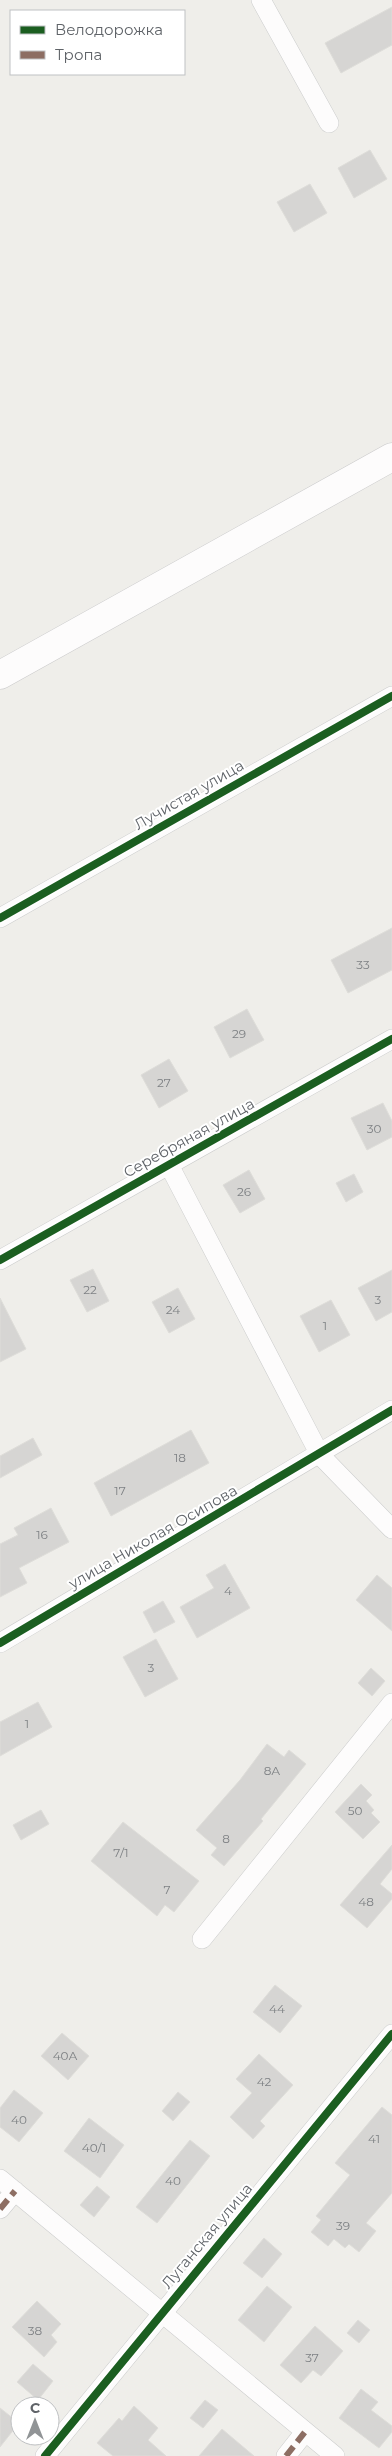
<svg xmlns="http://www.w3.org/2000/svg" width="392" height="2456" font-family="Montserrat,sans-serif">
<style>
.building{fill:#d6d5d3;stroke:#deddd9}
.lines{fill:none;stroke-linecap:round;stroke-linejoin:round}
.street-casing{stroke:#cbcccc;stroke-width:20}
.secondary-casing{stroke:#cacacb;stroke-width:29}
.street{stroke:#fdfcfc;stroke-width:19}
.secondary{stroke:#fdfcfc;stroke-width:28}
.quiet{stroke:#8d6e63;stroke-width:6;stroke-dasharray:12 6;stroke-linecap:butt}
.cycleway-casing{stroke:#fff;stroke-width:11}
.cycleway{stroke:#1b5e20;stroke-width:8}
.labels{text-anchor:middle;stroke-width:4;stroke-linejoin:round;paint-order:stroke}
.number-label{font-size:12px;fill:#7e8184}
.street-label{font-size:15px;fill:#5f6368;stroke:#fff}
</style>
<rect width="100%" height="100%" fill="#efeeea"/>
<path class="building" d="M 392,7 L 392,45 L 341,73 L 325,43 Z
M 370,150 L 387,179 L 354,198 L 338,168 Z
M 310,184 L 327,213 L 294,232 L 277,202 Z
M 392,928 L 392,970 L 348,993 L 331,960 Z
M 247,1009 L 264,1040 L 230,1058 L 214,1027 Z
M 169,1059 L 188,1091 L 159,1108 L 141,1075 Z
M 383,1103 L 392,1121 L 392,1137 L 367,1150 L 351,1118 Z
M 249,1170 L 265,1199 L 240,1213 L 223,1185 Z
M 354,1174 L 363,1192 L 346,1202 L 336,1183 Z
M 93,1269 L 109,1301 L 87,1312 L 70,1280 Z
M 392,1270 L 392,1312 L 376,1321 L 358,1288 Z
M 178,1288 L 195,1319 L 169,1333 L 152,1302 Z
M 0,1298 L 26,1349 L 0,1362 Z
M 331,1300 L 350,1335 L 319,1352 L 300,1316 Z
M 191,1430 L 209,1463 L 111,1516 L 94,1483 Z
M 33,1438 L 42,1455 L 0,1478 L 0,1456 Z
M 51,1508 L 69,1542 L 19,1568 L 27,1583 L 0,1597 L 0,1544 L 18,1535 L 14,1528 Z
M 225,1564 L 250,1608 L 197,1638 L 180,1607 L 214,1588 L 206,1575 Z
M 377,1575 L 392,1588 L 392,1631 L 356,1600 Z
M 163,1601 L 175,1622 L 154,1633 L 143,1612 Z
M 156,1639 L 178,1679 L 145,1697 L 123,1657 Z
M 371,1668 L 385,1681 L 372,1696 L 358,1683 Z
M 38,1702 L 52,1727 L 0,1756 L 0,1722 Z
M 267,1744 L 284,1757 L 289,1750 L 306,1764 L 261,1819 L 263,1821 L 224,1866 L 211,1855 L 217,1848 L 196,1830 L 240,1780 Z
M 361,1784 L 372,1795 L 366,1801 L 374,1810 L 371,1813 L 380,1822 L 363,1839 L 335,1812 Z
M 41,1810 L 49,1824 L 21,1840 L 13,1825 Z
M 123,1822 L 199,1881 L 174,1912 L 165,1905 L 157,1916 L 91,1861 Z
M 392,1845 L 392,1869 L 380,1884 L 392,1894 L 392,1899 L 367,1928 L 340,1905 Z
M 275,1985 L 302,2006 L 280,2033 L 253,2012 Z
M 62,2033 L 89,2056 L 68,2080 L 41,2056 Z
M 259,2054 L 293,2085 L 260,2121 L 265,2126 L 253,2139 L 230,2117 L 252,2093 L 236,2079 Z
M 14,2090 L 43,2113 L 19,2142 L 0,2127 L 0,2108 Z
M 178,2092 L 190,2102 L 173,2121 L 162,2111 Z
M 382,2107 L 392,2115 L 392,2193 L 366,2223 L 376,2231 L 359,2252 L 349,2244 L 345,2248 L 334,2239 L 328,2246 L 311,2232 L 321,2220 L 316,2216 L 350,2175 L 335,2163 Z
M 89,2118 L 124,2145 L 100,2178 L 64,2151 Z
M 190,2140 L 210,2156 L 157,2223 L 136,2207 Z
M 97,2186 L 110,2197 L 94,2217 L 80,2205 Z
M 264,2238 L 282,2254 L 262,2278 L 243,2263 Z
M 267,2286 L 292,2307 L 264,2342 L 238,2320 Z
M 37,2301 L 61,2324 L 51,2335 L 57,2342 L 44,2357 L 12,2327 Z
M 358,2320 L 370,2330 L 359,2343 L 347,2333 Z
M 315,2326 L 343,2351 L 321,2376 L 313,2370 L 301,2383 L 280,2365 Z
M 33,2364 L 53,2381 L 38,2400 L 17,2382 Z
M 361,2389 L 378,2402 L 371,2410 L 392,2426 L 392,2432 L 379,2448 L 339,2418 Z
M 205,2400 L 218,2410 L 203,2428 L 190,2418 Z
M 134,2406 L 158,2428 L 148,2440 L 166,2456 L 113,2456 L 97,2443 L 119,2418 L 122,2421 Z
M 0,2408 L 19,2423 L 0,2447 Z
M 222,2429 L 254,2456 L 199,2456 Z"/>
<g class="lines">
<defs>
<path id="street" d="M 261,0 L 329,123
M 0,918 L 392,696
M 169,1165 L 320,1455 L 392,1529
M 0,1260 L 392,1039
M 0,1643 L 392,1410
M 202,1939 L 392,1703
M 0,2179 L 335,2456
M 0,2209 L 15,2191
M 45,2456 L 392,2034
M 286,2456 L 305,2432"/>
<path id="secondary" d="M 0,675 L 392,457"/>
</defs>
<use href="#street" class="street-casing"/>
<use href="#secondary" class="secondary-casing"/>
<use href="#street" class="street"/>
<use href="#secondary" class="secondary"/>
<path class="quiet" d="M 0,2209 L 15,2191
M 286,2456 L 305,2432"/>
<defs>
<path id="cycleway" d="M 0,918 L 392,696
M 0,1260 L 392,1039
M 0,1643 L 392,1410
M 45,2456 L 392,2034"/>
</defs>
<use href="#cycleway" class="cycleway-casing"/>
<use href="#cycleway" class="cycleway"/>
</g>
<g class="labels">
<g class="number-label">
<text x="363" y="969">33</text>
<text x="239" y="1038">29</text>
<text x="164" y="1087">27</text>
<text x="374" y="1133">30</text>
<text x="244" y="1196">26</text>
<text x="90" y="1294">22</text>
<text x="378" y="1304">3</text>
<text x="173" y="1314">24</text>
<text x="325" y="1330">1</text>
<text x="180" y="1462">18</text>
<text x="120" y="1495">17</text>
<text x="42" y="1539">16</text>
<text x="228" y="1595">4</text>
<text x="151" y="1672">3</text>
<text x="27" y="1728">1</text>
<text x="272" y="1775">8А</text>
<text x="355" y="1815">50</text>
<text x="226" y="1843">8</text>
<text x="121" y="1857">7/1</text>
<text x="167" y="1894">7</text>
<text x="366" y="1906">48</text>
<text x="277" y="2013">44</text>
<text x="65" y="2060">40А</text>
<text x="264" y="2086">42</text>
<text x="19" y="2124">40</text>
<text x="374" y="2143">41</text>
<text x="94" y="2152">40/1</text>
<text x="173" y="2185">40</text>
<text x="343" y="2230">39</text>
<text x="35" y="2335">38</text>
<text x="312" y="2362">37</text>
</g>
<g class="street-label">
<text transform="translate(189 795) rotate(-30)" y="5">Лучистая улица</text>
<text transform="translate(189 1138) rotate(-29)" y="5">Серебряная улица</text>
<text transform="translate(153 1537) rotate(-30)" y="5">улица Николая Осипова</text>
<text transform="translate(207 2236) rotate(-50)" y="5">Луганская улица</text>
</g>
</g>
<rect x="10" y="10" width="175" height="65" fill="#ffffff" stroke="#bfc1c3"/>
<rect x="20" y="26" width="25" height="8" fill="#1b5e20" stroke="#bfc1c3"/>
<text x="55" y="35" font-size="15" fill="#5f6368">Велодорожка</text>
<rect x="20" y="51" width="25" height="8" fill="#8d6e63" stroke="#bfc1c3"/>
<text x="55" y="60" font-size="15" fill="#5f6368">Тропа</text>
<g transform="translate(35 2421)"><circle r="24" fill="#ffffff" stroke="#bfc1c3"/>
<path d="M0-4L9 19L0 12L-9 19Z" fill="#919496"/>
<text y="-8" font-size="14" font-weight="bold" text-anchor="middle" fill="#5f6368">С</text>
</g>
</svg>
